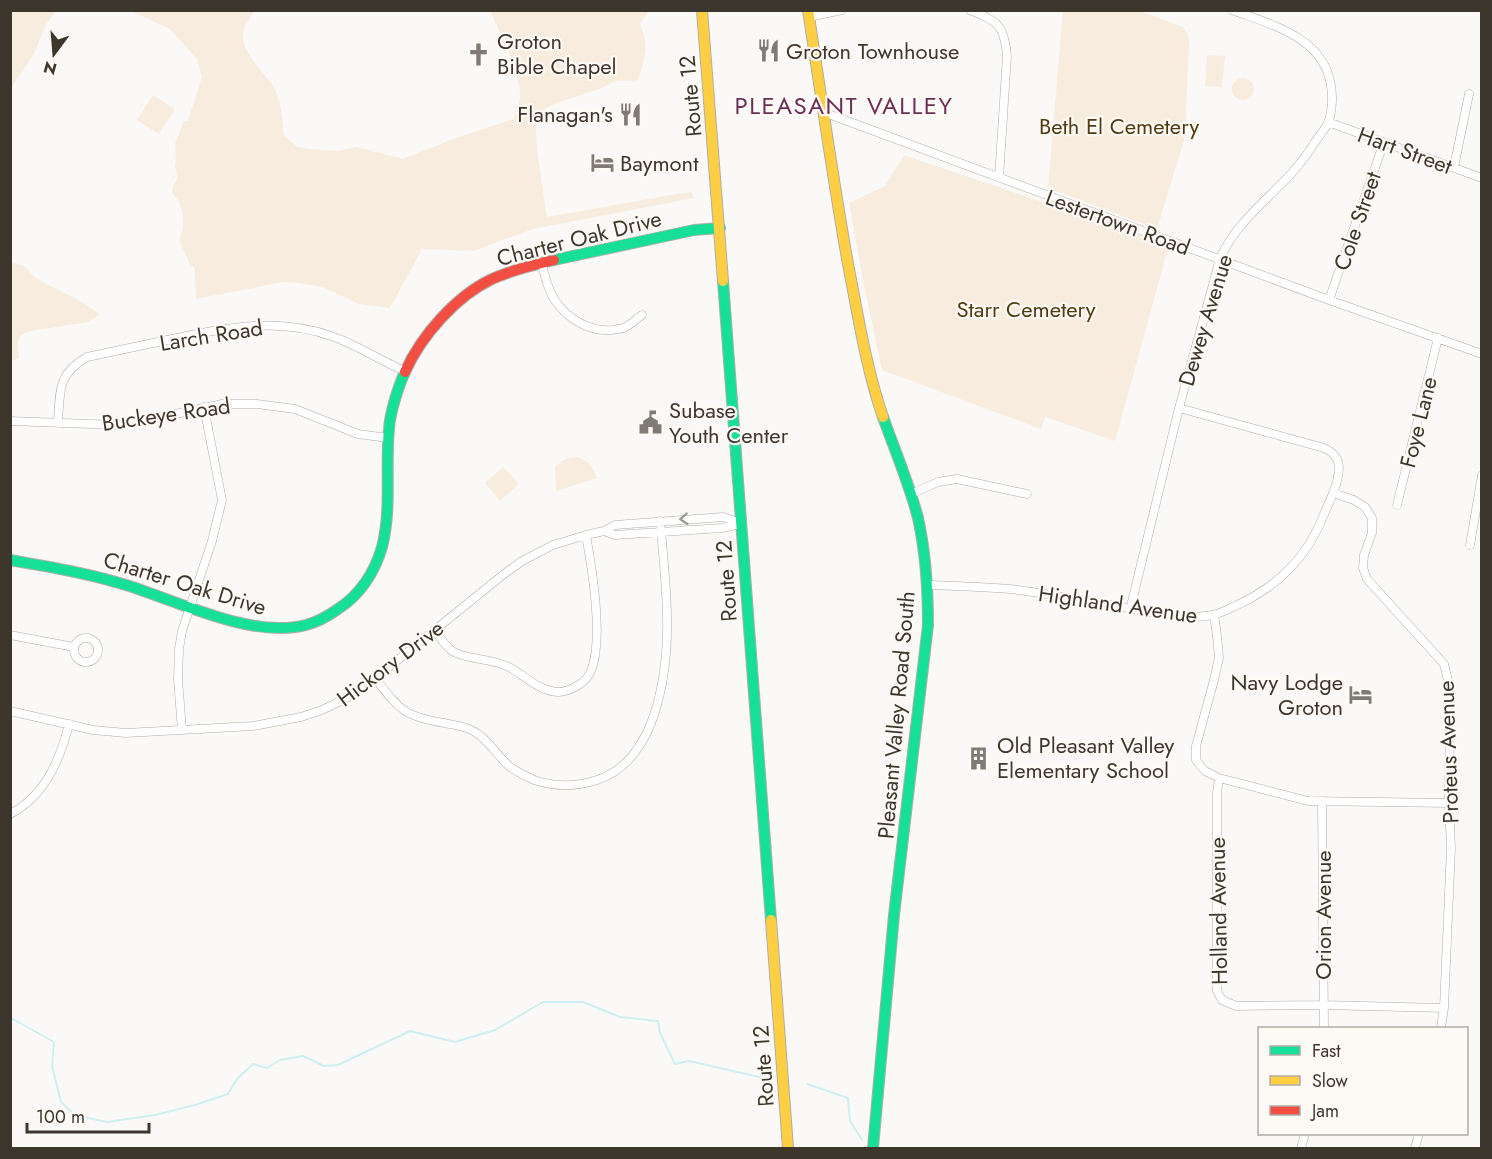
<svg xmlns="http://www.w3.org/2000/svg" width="1492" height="1159" font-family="Jost,sans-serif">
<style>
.green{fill:#f7ecdd}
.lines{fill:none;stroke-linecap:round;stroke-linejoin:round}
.stream{stroke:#cdeff1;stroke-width:2}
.street-casing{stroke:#b1ada8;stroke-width:9}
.fast-casing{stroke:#b1ada8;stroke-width:12}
.slow-casing{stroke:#b1ada8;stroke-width:12}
.jam-casing{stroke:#b1ada8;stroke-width:12}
.street{stroke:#fefefe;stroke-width:8}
.fast{stroke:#16e098;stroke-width:10}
.slow{stroke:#ffcf43;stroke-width:10}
.jam{stroke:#f24e42;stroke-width:10}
.oneway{stroke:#9e9a96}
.labels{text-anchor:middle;stroke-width:4.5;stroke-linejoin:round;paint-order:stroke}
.poi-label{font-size:22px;fill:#3d362d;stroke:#fdfaf5;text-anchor:start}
.street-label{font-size:22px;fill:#3d362d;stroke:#fdfaf5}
.park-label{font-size:22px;fill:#513a10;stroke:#fdfaf5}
.neighbourhood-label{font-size:24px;letter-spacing:1.5px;fill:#6c2f56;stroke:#fdfaf5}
</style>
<rect width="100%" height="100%" fill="#fbf9f7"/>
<path class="green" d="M 11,10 L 55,11 L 46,25 L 34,54 L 13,85 L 11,97 Z
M 131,11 L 254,11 C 251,17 245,25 243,32 C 240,51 263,71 272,85 C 282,100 282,119 284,136 L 296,146 L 308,149 L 338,151 L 356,147 L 403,159 L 453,139 L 514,119 C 517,111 520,104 520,96 C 521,76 499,31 490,11 L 652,11 L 648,12 L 640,23 C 641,28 644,33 645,38 C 647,51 643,67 638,79 C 631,83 623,79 616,81 C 610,83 604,87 599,89 C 577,98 552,100 535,117 L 537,151 L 547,217 L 677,194 L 691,192 L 694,198 L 533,229 L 473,251 L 422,249 L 390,308 L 359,304 L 323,287 L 306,284 L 284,282 L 196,299 L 195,268 L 190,264 L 179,240 C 184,230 185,216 180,205 C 179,201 174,196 172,192 L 174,184 L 178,178 L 175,166 L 176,159 L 175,144 L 184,121 L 188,121 L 202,77 L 197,59 L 170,29 Z
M 1063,11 L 1140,11 L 1183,27 L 1189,38 L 1185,137 L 1157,229 L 1048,188 Z
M 1207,55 L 1225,56 L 1222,87 L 1205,86 Z
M1232 89a11 11 0 1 1 22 0a11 11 0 1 1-22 0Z
M 153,95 L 175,109 L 159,134 L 137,120 Z
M 904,155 L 1169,245 L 1115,441 L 1045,417 L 1041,429 L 882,370 L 864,285 L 849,203 L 885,186 Z
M 11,262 L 24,266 L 37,279 L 79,300 L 100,314 L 88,322 L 31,331 L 21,335 L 18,342 L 19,358 L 11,361 Z
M 576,457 C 588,460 593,467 597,478 L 556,491 L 555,467 C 562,460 567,458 576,457 Z
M 503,467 L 519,484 L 500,501 L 485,483 Z"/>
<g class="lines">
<path class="stream" d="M 10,1010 L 11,1018 L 54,1042 L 52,1066 L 61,1102 L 75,1115 L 107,1122 L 155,1115 L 195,1105 L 228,1094 L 237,1079 L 253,1064 L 267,1068 L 280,1060 L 303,1056 L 324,1066 L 338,1065 L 410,1031 L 455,1042 L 495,1030 L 543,1002 L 583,1002 L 620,1017 L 658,1021 L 660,1033 L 675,1064 L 689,1061 L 764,1078
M 807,1084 L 848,1098 L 850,1121 L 862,1140"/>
<defs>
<path id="street" d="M 970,10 C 998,22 1004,24 1007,56 L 999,177
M 809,17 L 842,10
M 823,112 L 1329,300 L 1482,354
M 1328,122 L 1482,178
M 1454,167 L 1469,94
M 542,263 C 544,275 548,288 554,299 C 567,319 589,332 613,330 C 614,329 622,329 623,328 C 630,326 636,319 642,315
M 1329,300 L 1384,142
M 10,421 L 117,425 L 133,423 L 222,404 L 257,404 L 295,409 L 358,434 L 388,438
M 58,423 C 60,392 57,374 87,357 C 115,351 144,345 172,339 C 228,327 279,317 334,337 C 359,346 381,361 405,371
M 1333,493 L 1354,500 L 1365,507 L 1372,518 L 1372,533 L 1364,555 L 1363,568 L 1367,579 L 1444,664 L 1450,689 L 1449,803 L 1451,848 L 1444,1008 L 1441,1028
M 911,494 L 938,482 L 957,479 L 1027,494
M 1397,505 L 1438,338
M 604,531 L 615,535 L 722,528 L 740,524
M 1470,545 L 1482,475
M 928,585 C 955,586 983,587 1010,589 C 1038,592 1067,598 1095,602 C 1129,607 1179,622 1212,615 C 1219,614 1227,610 1233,607 C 1278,587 1308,557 1325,512 C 1331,498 1346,469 1335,456 C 1333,453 1328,450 1324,448 L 1179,408
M 1130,610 L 1179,408 L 1220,259 C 1234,225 1266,201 1290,175 C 1299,165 1308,154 1315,142 C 1319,136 1325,129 1328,123 C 1332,113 1333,97 1331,86 C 1324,37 1272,25 1232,10
M 1214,615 L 1217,636 L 1219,658 L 1214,680 L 1196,746 L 1196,760 L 1205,771 L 1219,778 L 1308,801 L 1449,803
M 434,630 C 440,637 445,646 452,651 C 466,660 492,658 509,667 C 525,676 539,691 558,692 C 570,692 587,682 591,671 C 604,639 592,569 586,535
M 10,635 L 74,647
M74 650a12 12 0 1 1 24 0a12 12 0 1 1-24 0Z
M 375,678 C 400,710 403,716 444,723 C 454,725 466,726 475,732 C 489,740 497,756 510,767 C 517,772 526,776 534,780 C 555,787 576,787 597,780 C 628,770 644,744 654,715 C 675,651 666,586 660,521
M 10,711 L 93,730 L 126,733 L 253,726 L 301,717 L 322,710 L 357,693 L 504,574 L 522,561 L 553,545 L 586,535 L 604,531 L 615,525 L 723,517 L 741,523
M 182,730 L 178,679 L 179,649 L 182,631 L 212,541 L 222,500 L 204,407
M 1219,778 L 1217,793 L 1217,991 L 1222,1000 L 1236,1006 L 1323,1005 L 1444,1008
M 1322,801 L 1324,1028
M 10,814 C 45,796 60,760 69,724
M 1301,1148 L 1305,1134
M 1415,1148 L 1419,1134"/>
<path id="fast" d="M 554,260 L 694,230 L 720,228
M 723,281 L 771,920
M 10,560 C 49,567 88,573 126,585 C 178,601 251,639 306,625 C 318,622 328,616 338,609 C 360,595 375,572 382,547 C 392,509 385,468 389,429 C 390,413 398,387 405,372
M 873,1148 L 894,915 L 928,625 C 928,589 926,554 918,518 C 909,483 895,451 883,417"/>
<path id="slow" d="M 702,10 L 723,281
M 808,10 C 821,95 833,180 848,264 C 858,315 866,368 883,417
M 771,920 L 788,1148"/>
<path id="jam" d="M 405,372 C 421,336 456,296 492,279 C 512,270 533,265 554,260"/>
</defs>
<use href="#street" class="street-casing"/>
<use href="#fast" class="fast-casing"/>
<use href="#slow" class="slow-casing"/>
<use href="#jam" class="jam-casing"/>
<use href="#street" class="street"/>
<use href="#fast" class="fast"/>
<use href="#slow" class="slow"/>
<use href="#jam" class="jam"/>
</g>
<defs><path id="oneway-chevron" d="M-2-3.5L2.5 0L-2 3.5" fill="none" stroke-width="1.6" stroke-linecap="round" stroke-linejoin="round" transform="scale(1.5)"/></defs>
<use class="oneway" href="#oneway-chevron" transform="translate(684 519) rotate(176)"/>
<defs>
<symbol id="restaurant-bare" viewBox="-9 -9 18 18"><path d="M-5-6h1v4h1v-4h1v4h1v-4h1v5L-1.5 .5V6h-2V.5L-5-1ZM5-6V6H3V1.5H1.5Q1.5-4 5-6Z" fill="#807a74" stroke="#fdfaf5" stroke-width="2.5" paint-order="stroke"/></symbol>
<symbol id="church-bare" viewBox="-9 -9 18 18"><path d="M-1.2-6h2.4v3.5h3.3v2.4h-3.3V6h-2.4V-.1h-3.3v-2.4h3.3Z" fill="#807a74" stroke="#fdfaf5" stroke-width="2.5" paint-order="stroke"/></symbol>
<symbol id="hotel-bare" viewBox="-9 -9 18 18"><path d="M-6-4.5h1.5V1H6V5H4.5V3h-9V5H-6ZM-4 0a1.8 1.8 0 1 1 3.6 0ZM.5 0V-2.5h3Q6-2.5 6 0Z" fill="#807a74" stroke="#fdfaf5" stroke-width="2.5" paint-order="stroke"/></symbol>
<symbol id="civic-bare" viewBox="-9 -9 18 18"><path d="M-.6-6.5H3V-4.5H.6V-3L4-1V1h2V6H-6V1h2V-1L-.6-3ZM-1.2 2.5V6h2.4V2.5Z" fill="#807a74" stroke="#fdfaf5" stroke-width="2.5" paint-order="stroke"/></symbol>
<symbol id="building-bare" viewBox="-9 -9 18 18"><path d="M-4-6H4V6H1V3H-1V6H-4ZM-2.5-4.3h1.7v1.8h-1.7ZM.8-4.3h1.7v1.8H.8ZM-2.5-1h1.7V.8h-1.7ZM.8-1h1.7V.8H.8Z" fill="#807a74" stroke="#fdfaf5" stroke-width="2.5" paint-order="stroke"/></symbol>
</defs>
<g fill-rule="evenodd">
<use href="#restaurant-bare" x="752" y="34" width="33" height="33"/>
<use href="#church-bare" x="462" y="38" width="33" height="33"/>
<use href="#restaurant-bare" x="614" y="98" width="33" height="33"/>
<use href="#hotel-bare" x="586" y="146" width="33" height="33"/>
<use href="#civic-bare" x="634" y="406" width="33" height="33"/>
<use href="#hotel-bare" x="1344" y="678" width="33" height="33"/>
<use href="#building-bare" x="962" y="742" width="33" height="33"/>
</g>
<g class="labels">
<g class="poi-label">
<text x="497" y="49">Groton<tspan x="497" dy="25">Bible Chapel</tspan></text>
<text x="786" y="59">Groton Townhouse</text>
<text x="613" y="122" text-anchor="end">Flanagan's</text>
<text x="620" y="171">Baymont</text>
<text x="669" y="418">Subase<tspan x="669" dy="25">Youth Center</tspan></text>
<text x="1343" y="690" text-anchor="end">Navy Lodge<tspan x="1343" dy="25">Groton</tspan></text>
<text x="997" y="753">Old Pleasant Valley<tspan x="997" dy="25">Elementary School</tspan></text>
</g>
<g class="street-label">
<text transform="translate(690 96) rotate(-95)" y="8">Route 12</text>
<text transform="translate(1405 150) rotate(20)" y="8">Hart Street</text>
<text transform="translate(1357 221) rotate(-71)" y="8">Cole Street</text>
<text transform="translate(1118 222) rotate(20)" y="8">Lestertown Road</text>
<text transform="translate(579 238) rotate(-14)" y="8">Charter Oak Drive</text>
<text transform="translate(1205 320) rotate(-73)" y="8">Dewey Avenue</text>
<text transform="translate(211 335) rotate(-9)" y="8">Larch Road</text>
<text transform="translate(166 414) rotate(-8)" y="8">Buckeye Road</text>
<text transform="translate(1418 422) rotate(-76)" y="8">Foye Lane</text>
<text transform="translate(726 581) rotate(-94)" y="8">Route 12</text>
<text transform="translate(185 583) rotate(17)" y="8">Charter Oak Drive</text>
<text transform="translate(1118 604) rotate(8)" y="8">Highland Avenue</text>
<text transform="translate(390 663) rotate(-37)" y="8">Hickory Drive</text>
<text transform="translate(896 715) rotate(-85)" y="8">Pleasant Valley Road South</text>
<text transform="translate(1448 752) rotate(-92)" y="8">Proteus Avenue</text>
<text transform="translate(1218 911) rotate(-91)" y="8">Holland Avenue</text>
<text transform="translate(1323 915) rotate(-90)" y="8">Orion Avenue</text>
<text transform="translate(763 1066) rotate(-94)" y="8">Route 12</text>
</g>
<g class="park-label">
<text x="1119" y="134">Beth El Cemetery</text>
<text x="1026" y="317">Starr Cemetery</text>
</g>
<g class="neighbourhood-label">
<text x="844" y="114">PLEASANT VALLEY</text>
</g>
</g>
<rect width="1492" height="1159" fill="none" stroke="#3d362d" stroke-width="24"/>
<rect x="1258" y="1027" width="210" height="108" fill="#fdfaf5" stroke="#b0aca5" stroke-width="1.5"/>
<rect x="1270" y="1046" width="30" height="9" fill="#16e098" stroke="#b0aca5" stroke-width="1.5"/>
<text x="1312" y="1057" font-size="18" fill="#3d362d">Fast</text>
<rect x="1270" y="1076" width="30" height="9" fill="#ffcf43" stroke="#b0aca5" stroke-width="1.5"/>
<text x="1312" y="1087" font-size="18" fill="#3d362d">Slow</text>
<rect x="1270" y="1106" width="30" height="9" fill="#f24e42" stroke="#b0aca5" stroke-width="1.5"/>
<text x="1312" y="1117" font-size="18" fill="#3d362d">Jam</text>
<g transform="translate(54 54) rotate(196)" stroke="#fdfaf5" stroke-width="4.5" paint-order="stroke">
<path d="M0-4.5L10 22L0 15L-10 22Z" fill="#3d362d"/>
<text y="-9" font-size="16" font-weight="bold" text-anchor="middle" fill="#3d362d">N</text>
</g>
<path d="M27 1123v9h122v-9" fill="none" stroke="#3d362d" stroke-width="3"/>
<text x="36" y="1123" font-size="18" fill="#3d362d" stroke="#fdfaf5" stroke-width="4.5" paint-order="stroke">100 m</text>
</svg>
